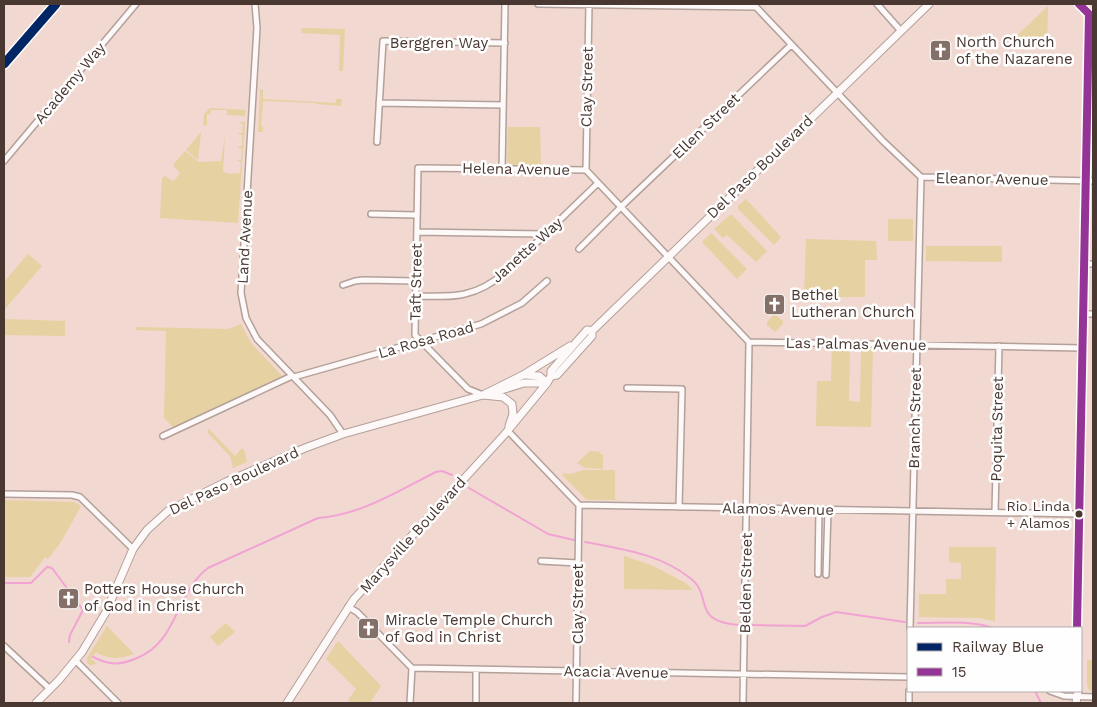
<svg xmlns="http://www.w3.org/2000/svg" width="1097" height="707" font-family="'Work Sans',sans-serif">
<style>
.green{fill:#e5d1a1}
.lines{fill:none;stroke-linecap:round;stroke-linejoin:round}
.stream{stroke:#f1a4d3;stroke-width:2}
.minor-casing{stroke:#b3a09a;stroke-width:8}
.secondary-casing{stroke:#b3a09a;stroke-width:9}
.minor{stroke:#fdf9f8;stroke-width:5}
.secondary{stroke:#fdf9f8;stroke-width:7}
.bus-1-casing{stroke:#fefefe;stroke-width:11}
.bus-1{stroke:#953497;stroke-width:8}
.rail-1-casing{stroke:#fefefe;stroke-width:12}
.rail-1{stroke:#002666;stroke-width:9}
.bus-dot{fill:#493731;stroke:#fefefe;stroke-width:2}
.labels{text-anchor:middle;stroke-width:5;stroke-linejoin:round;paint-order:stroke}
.bus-label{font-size:14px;fill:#493731;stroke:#fefefe;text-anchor:end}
.poi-label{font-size:15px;fill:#493731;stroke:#fefefe;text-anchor:start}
.street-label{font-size:15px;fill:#493731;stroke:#fefefe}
</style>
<rect width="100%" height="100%" fill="#f1d8d0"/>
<path class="green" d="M 1050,4 L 1048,7 L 1047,47 L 1005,47 Z
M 302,28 L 345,29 L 343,71 L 339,71 L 340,35 L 301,33 Z
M 260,89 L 263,90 L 263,99 L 336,103 L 336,99 L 342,99 L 341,106 L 316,104 L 315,103 L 263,101 L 261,126 L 263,127 L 263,132 L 258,132 Z
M 210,108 L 245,110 L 245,116 L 227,115 L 227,110 L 211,110 L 210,114 L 207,114 L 207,126 L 203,125 L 204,114 Z
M 238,122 L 245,122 L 238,223 L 160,218 L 162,178 L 165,176 L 173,181 L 174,181 L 180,173 L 173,165 L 185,151 L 199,162 L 221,161 L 225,136 L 223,172 L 228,173 L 229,174 L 240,173 L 241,162 L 236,160 L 241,160 L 242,149 L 237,147 L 242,146 L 242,135 L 237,133 L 242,133 L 243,124 Z
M 508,127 L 540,127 L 541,166 L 516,166 L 507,162 Z
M 201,132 L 198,160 L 186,150 Z
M 746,199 L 781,237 L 774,245 L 738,209 L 738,206 Z
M 730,215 L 732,215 L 767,251 L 756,262 L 727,235 L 723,238 L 714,229 Z
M 888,219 L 913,219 L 913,241 L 888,241 Z
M 711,233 L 747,269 L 737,279 L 702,242 Z
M 806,239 L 876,241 L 877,260 L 865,260 L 865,297 L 804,297 Z
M 926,246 L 1002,246 L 1002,262 L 926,261 Z
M 28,254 L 42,266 L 4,310 L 4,282 Z
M 773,315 L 776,315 L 783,321 L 783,324 L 775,332 L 767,325 L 767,322 Z
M 4,319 L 65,321 L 65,336 L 4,335 Z
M 241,324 L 251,343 L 283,377 L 174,428 L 164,418 L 166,331 L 136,330 L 135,327 L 228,329 Z
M 832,348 L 850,349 L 849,401 L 860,402 L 861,349 L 873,349 L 871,427 L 816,426 L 817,381 L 831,381 Z
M 209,429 L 235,456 L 242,448 L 245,452 L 247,462 L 233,468 L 230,456 L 207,432 Z
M 590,451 L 600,452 L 600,454 L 603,454 L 603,469 L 585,468 L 577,463 Z
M 584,470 L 615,470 L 615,499 L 618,500 L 587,500 L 562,475 L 564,473 L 570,474 Z
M 4,500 L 74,502 L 81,506 L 61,542 L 48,559 L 45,557 L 30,577 L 4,577 Z
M 949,547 L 996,547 L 995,621 L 978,618 L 919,617 L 919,594 L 946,594 L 946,579 L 961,579 L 961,563 L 949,562 Z
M 624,556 L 651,565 L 684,582 L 693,590 L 624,589 Z
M 226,623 L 235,632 L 218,646 L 210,637 Z
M 107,626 L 134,654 C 121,659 108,660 96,652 L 91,659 L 96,663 L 95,665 L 92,664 L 91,666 L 87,663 L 87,658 Z
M 338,641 L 381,686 L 370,703 L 352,703 L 348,700 L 356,689 L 326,659 Z
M 1087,660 L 1093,660 L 1093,692 L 1089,690 L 1087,685 Z"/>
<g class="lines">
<path class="stream" d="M 469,488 L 548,534 L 574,540
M 585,542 C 622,549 660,554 690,578 C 714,596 690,621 738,625
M 4,583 L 31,583 L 47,567 L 52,568 L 83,610 L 70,635 L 69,642
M 918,623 C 943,623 969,620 993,628
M 752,625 L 805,626 L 822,617 L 836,612 L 905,622
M 93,657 C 110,665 119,666 137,658 C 178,642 175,593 208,568 L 318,518 C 361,515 398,491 436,472 L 442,471 L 452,475
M 1035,691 L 1041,703"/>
<defs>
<path id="minor" d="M 255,4 L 257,28 L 241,293 L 246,318 L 257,339 L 330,415 L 343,434
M 538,4 L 756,7 L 883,141 L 921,177 L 1093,181
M 877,4 L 901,31
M 379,103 L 503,105
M 377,142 L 383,41 L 505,43
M 4,161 L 136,4
M 502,170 L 505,4
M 586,170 L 589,4
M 371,214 L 417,215
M 417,232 L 546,234
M 579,249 L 626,202 L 791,45
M 1083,264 L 1093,264
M 343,285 L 355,281 L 363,280 L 416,281
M 416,296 C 455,297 475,298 506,272 L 598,183
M 1082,314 L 1093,314
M 294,377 L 481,324 L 522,303 L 547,281
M 627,388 L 682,389 L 679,507
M 483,395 L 468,389 L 415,335 L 418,168 L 586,170 L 749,342 L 1082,348
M 508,431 L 579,505 L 1079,514
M 163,436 L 292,376
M 4,494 L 72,495 L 80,497 L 133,549
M 995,512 L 999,346
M 541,561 L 578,563
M 818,574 L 819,509
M 826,575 L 828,510
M 348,607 L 357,612 L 412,668 L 908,677
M 910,628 L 921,177
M 4,646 L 50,689
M 75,660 L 118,703
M 1050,691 L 1064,696 L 1093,697
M 410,703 L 412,668
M 476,703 L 476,669
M 576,703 L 579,505
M 743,703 L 749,342
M 909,703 L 909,691"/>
<path id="secondary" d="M 526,375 L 539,376 L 547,383
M 551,376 L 557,375 L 592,336 L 592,331
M 498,391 L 524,383 L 547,383
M 483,395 L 503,397 L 512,404 L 513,414 L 509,426
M 1077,628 L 1089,14 L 1079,4
M 36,703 L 59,680 L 82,652 L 106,612 L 133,549 L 147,530 L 168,511 L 226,482 L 305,448 L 343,434 L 483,395 L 523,375 L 570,346
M 287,703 L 354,599 L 505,434 L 547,383 L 551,376 L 551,371 L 587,330 L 592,331 L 929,4
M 1076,703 L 1078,691"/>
</defs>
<use href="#minor" class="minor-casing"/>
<use href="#secondary" class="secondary-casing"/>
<use href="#minor" class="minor"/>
<use href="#secondary" class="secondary"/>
<defs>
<path id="bus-1" d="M 1077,628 L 1089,14 L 1079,4"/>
</defs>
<use href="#bus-1" class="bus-1-casing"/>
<use href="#bus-1" class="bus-1"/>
<defs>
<path id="rail-1" d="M 4,64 L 56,4"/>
</defs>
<use href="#rail-1" class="rail-1-casing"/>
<use href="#rail-1" class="rail-1"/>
</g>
<defs>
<symbol id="church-square" viewBox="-11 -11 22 22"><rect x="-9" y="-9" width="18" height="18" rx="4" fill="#846f69" stroke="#fefefe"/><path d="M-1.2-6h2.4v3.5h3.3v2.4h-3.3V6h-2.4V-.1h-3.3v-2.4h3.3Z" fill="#fff"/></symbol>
</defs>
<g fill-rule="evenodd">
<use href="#church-square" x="928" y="38" width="25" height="25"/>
<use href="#church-square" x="762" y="292" width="25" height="25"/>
<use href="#church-square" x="56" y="586" width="25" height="25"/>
<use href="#church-square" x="356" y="616" width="25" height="25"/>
</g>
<circle class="bus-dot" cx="1079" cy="514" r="4.5"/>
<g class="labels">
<g class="bus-label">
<text x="1070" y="511">Rio Linda<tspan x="1070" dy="17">+ Alamos</tspan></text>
</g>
<g class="poi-label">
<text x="956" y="47">North Church<tspan x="956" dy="17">of the Nazarene</tspan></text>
<text x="791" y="300">Bethel<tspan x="791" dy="17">Lutheran Church</tspan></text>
<text x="84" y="594">Potters House Church<tspan x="84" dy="17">of God in Christ</tspan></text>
<text x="385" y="625">Miracle Temple Church<tspan x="385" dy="17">of God in Christ</tspan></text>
</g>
<g class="street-label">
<text x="439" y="48">Berggren Way</text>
<text transform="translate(70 83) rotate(-50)" y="5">Academy Way</text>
<text transform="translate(587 87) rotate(-89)" y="5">Clay Street</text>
<text transform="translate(706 126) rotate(-44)" y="5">Ellen Street</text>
<text transform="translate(760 167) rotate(-44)" y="5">Del Paso Boulevard</text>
<text transform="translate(516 169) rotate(1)" y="5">Helena Avenue</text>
<text transform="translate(992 179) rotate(1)" y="5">Eleanor Avenue</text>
<text transform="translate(245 237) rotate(-87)" y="5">Land Avenue</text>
<text transform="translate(527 250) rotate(-42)" y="5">Janette Way</text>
<text transform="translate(416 282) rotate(-89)" y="5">Taft Street</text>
<text transform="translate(426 340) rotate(-16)" y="5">La Rosa Road</text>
<text transform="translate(856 344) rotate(1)" y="5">Las Palmas Avenue</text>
<text transform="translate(915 418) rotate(-89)" y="5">Branch Street</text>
<text transform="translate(997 429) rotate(-89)" y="5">Poquita Street</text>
<text transform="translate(234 481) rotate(-25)" y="5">Del Paso Boulevard</text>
<text transform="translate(778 509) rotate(1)" y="5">Alamos Avenue</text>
<text transform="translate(413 535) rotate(-48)" y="5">Marysville Boulevard</text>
<text transform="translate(746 583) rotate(-89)" y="5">Belden Street</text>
<text transform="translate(578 604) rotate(-90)" y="5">Clay Street</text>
<text transform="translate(616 672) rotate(1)" y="5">Acacia Avenue</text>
</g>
</g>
<rect width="1097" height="707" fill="none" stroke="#493731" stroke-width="10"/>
<rect x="907" y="627" width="175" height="65" fill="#fefefe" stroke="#b6aeac"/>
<rect x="917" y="643" width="25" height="8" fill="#002666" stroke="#b6aeac"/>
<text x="952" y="652" font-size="15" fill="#493731">Railway Blue</text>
<rect x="917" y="668" width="25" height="8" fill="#953497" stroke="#b6aeac"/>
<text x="952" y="677" font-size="15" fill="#493731">15</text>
</svg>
